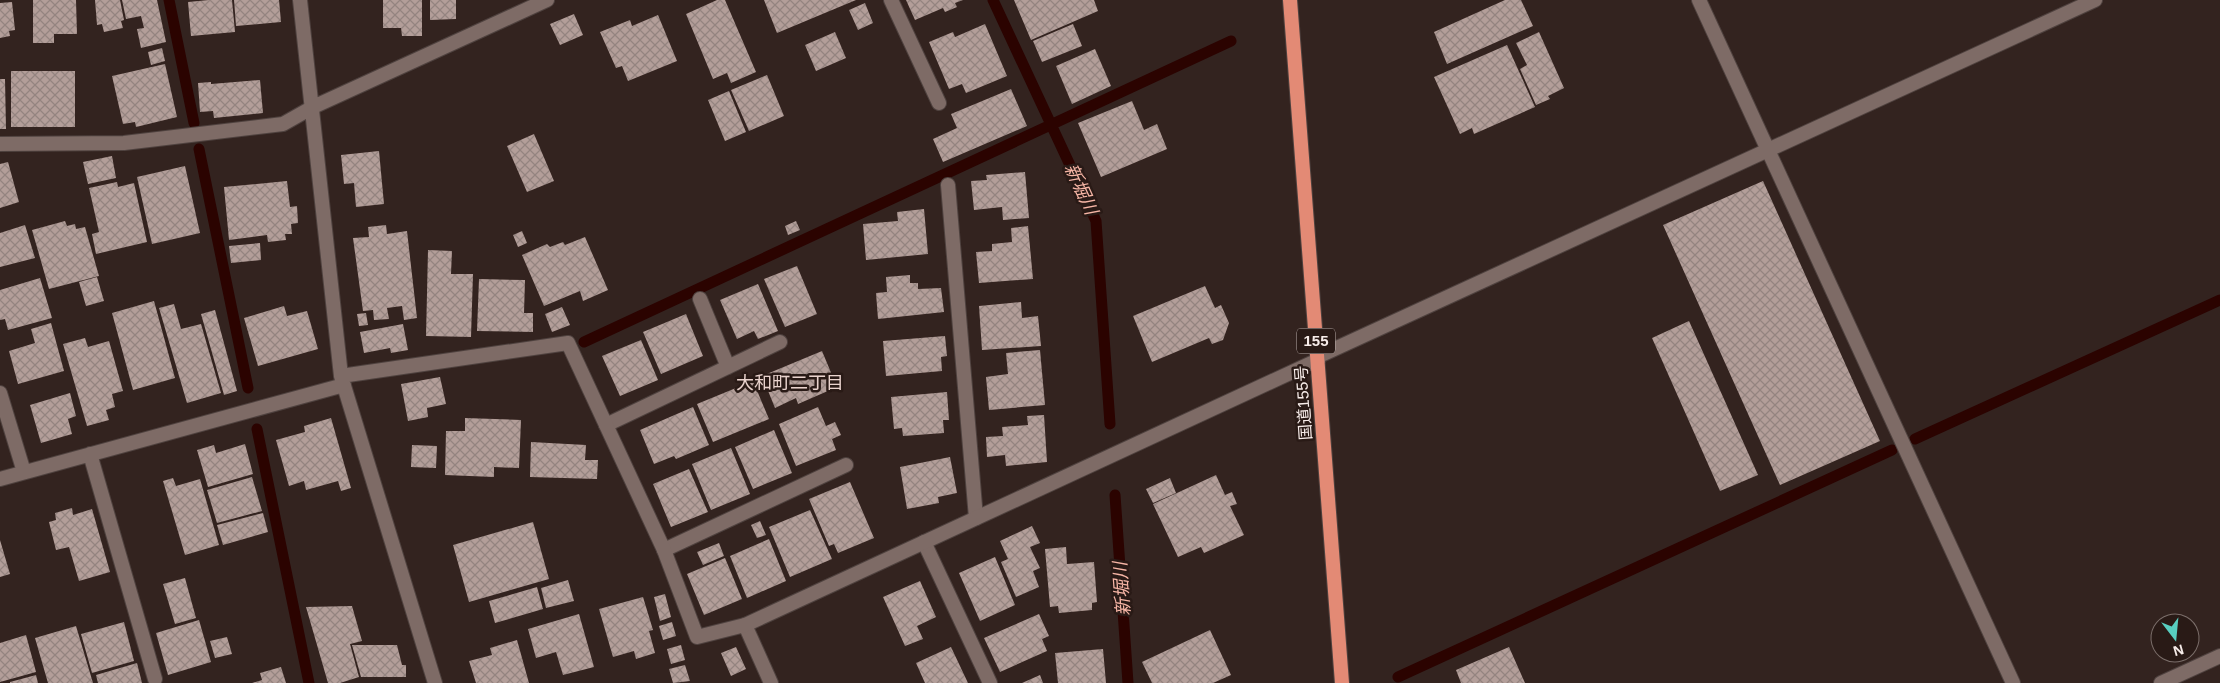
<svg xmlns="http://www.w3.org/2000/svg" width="2220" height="683" font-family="Arial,'Noto Sans JP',sans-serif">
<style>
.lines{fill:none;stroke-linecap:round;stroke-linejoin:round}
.stream{stroke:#2b0300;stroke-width:11}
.building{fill:url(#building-cross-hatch)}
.service-casing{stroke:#4f423f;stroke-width:16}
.minor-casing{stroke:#4f423f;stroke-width:16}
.trunk-casing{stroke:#4f423f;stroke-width:16}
.service{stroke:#7e6b66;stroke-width:14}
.minor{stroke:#7e6b66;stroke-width:14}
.trunk{stroke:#e38a75;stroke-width:14}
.labels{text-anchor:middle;stroke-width:5;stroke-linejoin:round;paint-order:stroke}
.shield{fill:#291a16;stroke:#b9adaa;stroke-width:1}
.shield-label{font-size:15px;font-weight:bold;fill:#f7ece9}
.street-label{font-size:16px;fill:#f7ece9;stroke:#291a16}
.water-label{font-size:18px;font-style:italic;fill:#f7b6a6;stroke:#291a16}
.neighbourhood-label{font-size:18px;fill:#e9d3cd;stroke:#291a16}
</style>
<defs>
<pattern id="building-cross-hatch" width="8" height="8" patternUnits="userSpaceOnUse" patternTransform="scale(1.25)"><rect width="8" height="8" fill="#b39e99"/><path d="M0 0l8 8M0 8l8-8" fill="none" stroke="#948480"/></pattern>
</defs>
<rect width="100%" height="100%" fill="#33231f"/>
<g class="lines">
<path class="stream" d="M 169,0 L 194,123
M 993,0 L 1096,221 L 1110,424
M 199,149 L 248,388
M 584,342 L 1231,41
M 257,429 L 309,683
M 1915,439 L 2220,300
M 1115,495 L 1128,683
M 1398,677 L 1892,450"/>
</g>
<path class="building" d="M 33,0 L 76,0 L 77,34 L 54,34 L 54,43 L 33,43 Z
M 95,0 L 120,0 L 124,20 L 121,21 L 123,28 L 104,32 L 102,24 L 97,25 Z
M 122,0 L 157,0 L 166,42 L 141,48 L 137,29 L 144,28 L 141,16 L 126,19 Z
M 209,0 L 232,0 L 235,32 L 191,36 L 188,2 Z
M 234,0 L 279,0 L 281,22 L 236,26 Z
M 383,0 L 422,0 L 422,36 L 402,36 L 401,28 L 383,28 Z
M 430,0 L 456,0 L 456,19 L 430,20 Z
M 717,0 L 725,0 L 756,72 L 731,83 L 727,73 L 713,79 L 686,14 Z
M 764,0 L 856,0 L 777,33 Z
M 906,0 L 963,0 L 955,3 L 957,7 L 945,12 L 943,8 L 915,20 Z
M 1014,0 L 1094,0 L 1098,11 L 1031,40 Z
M 1505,0 L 1521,0 L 1533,26 L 1447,64 L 1434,32 Z
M 12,2 L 15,30 L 9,31 L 10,36 L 0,38 L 0,3 Z
M 865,3 L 873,23 L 858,30 L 849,10 Z
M 574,14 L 583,35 L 560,45 L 550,24 Z
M 658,15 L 677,61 L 628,81 L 622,66 L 616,68 L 600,32 L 630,20 L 632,26 Z
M 985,24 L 1007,76 L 966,93 L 962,84 L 949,89 L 929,42 L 953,32 L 955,37 Z
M 1073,24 L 1082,46 L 1042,62 L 1033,41 Z
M 835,32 L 846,58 L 816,71 L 805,45 Z
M 1539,32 L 1564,88 L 1548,96 L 1550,99 L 1536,105 L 1520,69 L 1527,65 L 1516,43 Z
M 1507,45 L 1535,107 L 1474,134 L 1472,128 L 1460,134 L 1434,77 Z
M 162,48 L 165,61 L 151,65 L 148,52 Z
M 1095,49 L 1111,86 L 1072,104 L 1056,66 Z
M 165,64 L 177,117 L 136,127 L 135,122 L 123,124 L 112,76 Z
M 11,71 L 75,71 L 75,127 L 11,127 Z
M 767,75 L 784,116 L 749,131 L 731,90 Z
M 0,79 L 5,79 L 6,129 L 0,129 Z
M 260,80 L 263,113 L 214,118 L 213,111 L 200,112 L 198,83 L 211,82 L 211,84 Z
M 1011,89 L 1027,126 L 943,162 L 933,139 L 957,128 L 951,114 Z
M 729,91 L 746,132 L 725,141 L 708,100 Z
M 1132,101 L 1144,130 L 1157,124 L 1167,149 L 1101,177 L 1078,123 Z
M 534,134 L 554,181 L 527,192 L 507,146 Z
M 379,151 L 384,204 L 356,207 L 354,183 L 344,184 L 341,155 Z
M 112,156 L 116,178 L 88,184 L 83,162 Z
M 8,162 L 19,202 L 0,208 L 0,164 Z
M 185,166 L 200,233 L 152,244 L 137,177 Z
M 1025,172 L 1029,218 L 1003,220 L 1002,207 L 974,210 L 971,181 L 987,180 L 986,175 Z
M 287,181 L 290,207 L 297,206 L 298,223 L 291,224 L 292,234 L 285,234 L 286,240 L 268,242 L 267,235 L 229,240 L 224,187 Z
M 1763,181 L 1880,441 L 1780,485 L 1663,225 Z
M 117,182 L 118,187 L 134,183 L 147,242 L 96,254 L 92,234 L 99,232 L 89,188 Z
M 924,209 L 928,254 L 866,260 L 863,224 L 898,221 L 897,212 Z
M 65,221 L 67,226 L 75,224 L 76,229 L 85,227 L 99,276 L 49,289 L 32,230 Z
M 796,221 L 800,230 L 788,235 L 785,226 Z
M 25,225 L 35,258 L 0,267 L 0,233 Z
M 386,225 L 387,234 L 407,231 L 417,318 L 404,320 L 402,306 L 387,308 L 389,319 L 374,320 L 373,310 L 363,311 L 353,238 L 369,237 L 368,227 Z
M 1028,226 L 1033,279 L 979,283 L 976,252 L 992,251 L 992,244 L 1012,242 L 1011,228 Z
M 522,231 L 527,243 L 518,247 L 513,235 Z
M 585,237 L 608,290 L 583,301 L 580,291 L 544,306 L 522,255 L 547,244 L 550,247 L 563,242 L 565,245 Z
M 260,243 L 261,260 L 231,263 L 229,246 Z
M 428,250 L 452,251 L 451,274 L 473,274 L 471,337 L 426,336 Z
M 797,266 L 817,314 L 785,327 L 764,279 Z
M 910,275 L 910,283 L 918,283 L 918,289 L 941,288 L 944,312 L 878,319 L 876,293 L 887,292 L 886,277 Z
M 97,277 L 104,301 L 86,306 L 79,282 Z
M 40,278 L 52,318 L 8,330 L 5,319 L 0,320 L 0,290 Z
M 479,279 L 525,280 L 524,313 L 533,313 L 533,332 L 477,331 Z
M 758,284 L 778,331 L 758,339 L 754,331 L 737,339 L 720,300 Z
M 1205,286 L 1215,308 L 1221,305 L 1229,323 L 1223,340 L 1212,344 L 1209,338 L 1152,362 L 1133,316 Z
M 154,301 L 175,378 L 133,390 L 112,313 Z
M 1021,302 L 1022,318 L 1038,316 L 1041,346 L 982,350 L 979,306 Z
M 174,304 L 181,329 L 201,324 L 221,393 L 187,403 L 159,308 Z
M 284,306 L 287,316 L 307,311 L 318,349 L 258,366 L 244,318 Z
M 562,307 L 570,325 L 552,332 L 545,314 Z
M 215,310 L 237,391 L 224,395 L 201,314 Z
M 366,313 L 368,325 L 359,326 L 357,314 Z
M 686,314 L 703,356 L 661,374 L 643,332 Z
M 1689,321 L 1758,475 L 1720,491 L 1652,338 Z
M 51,323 L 64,371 L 18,384 L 9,351 L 35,343 L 31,329 Z
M 403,324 L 408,350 L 391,353 L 390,348 L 364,353 L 360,332 Z
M 945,336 L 947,356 L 941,357 L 942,371 L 886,376 L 883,341 Z
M 85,338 L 88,347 L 109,341 L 123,391 L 112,394 L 115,407 L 106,410 L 109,420 L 87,426 L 63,344 Z
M 641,340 L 658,380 L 620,396 L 602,356 Z
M 1040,350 L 1045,405 L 989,410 L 986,377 L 1008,374 L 1006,353 Z
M 822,351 L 837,387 L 798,404 L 796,398 L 775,408 L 762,376 Z
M 440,377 L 446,404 L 427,408 L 428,417 L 408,421 L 401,384 Z
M 753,381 L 769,419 L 713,442 L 697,404 Z
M 947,392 L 949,420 L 943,420 L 944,433 L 903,436 L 902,428 L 894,429 L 891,397 Z
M 70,393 L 76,416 L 68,419 L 72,434 L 41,443 L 30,405 Z
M 693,407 L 709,445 L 676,459 L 674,456 L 654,464 L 640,430 Z
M 818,407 L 826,426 L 835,422 L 841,435 L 832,439 L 836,450 L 796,466 L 779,424 Z
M 1044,415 L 1047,462 L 1006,466 L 1005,455 L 987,457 L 986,437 L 1003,436 L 1002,427 L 1028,425 L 1027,416 Z
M 331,418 L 351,488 L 341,491 L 338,481 L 306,490 L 304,481 L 289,486 L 276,440 L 305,432 L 304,426 Z
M 465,418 L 521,420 L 519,468 L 494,467 L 494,477 L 445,475 L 446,431 L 465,431 Z
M 774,430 L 792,473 L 753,489 L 735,447 Z
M 531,442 L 586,445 L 585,460 L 598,460 L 597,479 L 530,477 Z
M 245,444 L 253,474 L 208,487 L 197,450 L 214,445 L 216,453 Z
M 412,445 L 437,446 L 436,468 L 411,467 Z
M 731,448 L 750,494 L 711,510 L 692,464 Z
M 950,457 L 957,493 L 938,497 L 939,503 L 907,509 L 900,467 Z
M 689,469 L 708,512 L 671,527 L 653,484 Z
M 1216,475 L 1225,495 L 1232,492 L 1237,504 L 1230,506 L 1244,535 L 1204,553 L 1201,547 L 1178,557 L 1153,504 Z
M 252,477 L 262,511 L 217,523 L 207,490 Z
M 173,478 L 176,486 L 200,479 L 219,545 L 185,555 L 163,481 Z
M 1170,478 L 1176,493 L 1153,503 L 1146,489 Z
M 850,482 L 874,538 L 838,553 L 834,544 L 829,546 L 809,499 Z
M 72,508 L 73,515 L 92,509 L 110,572 L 79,581 L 69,547 L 56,550 L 49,522 L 56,520 L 55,513 Z
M 810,510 L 832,559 L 790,577 L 769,527 Z
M 263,513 L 268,532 L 223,545 L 217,525 Z
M 760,521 L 766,535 L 757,538 L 751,525 Z
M 533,522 L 549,579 L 469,602 L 453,545 Z
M 1032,526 L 1040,543 L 1030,547 L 1040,568 L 1033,571 L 1039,587 L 1016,597 L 1001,562 L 1008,559 L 1000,541 Z
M 769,539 L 786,581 L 747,598 L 730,556 Z
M 0,540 L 10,574 L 0,577 Z
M 719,543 L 724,556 L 703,565 L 697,552 Z
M 1066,547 L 1067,564 L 1094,562 L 1097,602 L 1092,603 L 1092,610 L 1059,613 L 1058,606 L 1050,607 L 1045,549 Z
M 995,557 L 1015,605 L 980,621 L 959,573 Z
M 725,558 L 742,599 L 704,615 L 687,574 Z
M 185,578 L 196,618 L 175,624 L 163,584 Z
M 568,580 L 574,601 L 546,608 L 541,588 Z
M 920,581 L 936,617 L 917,626 L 923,639 L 905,646 L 883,597 Z
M 537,587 L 543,609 L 495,623 L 489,601 Z
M 665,594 L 671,617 L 660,621 L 654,597 Z
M 643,597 L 653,630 L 649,631 L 655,653 L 636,659 L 634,651 L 613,657 L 599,609 Z
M 352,606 L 362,641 L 350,644 L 359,677 L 340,683 L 328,683 L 306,607 Z
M 579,614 L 594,667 L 563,675 L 556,652 L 536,658 L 528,629 Z
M 1039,614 L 1049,636 L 1042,639 L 1047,651 L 1000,672 L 984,638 Z
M 199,620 L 211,662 L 168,675 L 156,633 Z
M 124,622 L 134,661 L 92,673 L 81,634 Z
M 672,622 L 676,636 L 663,640 L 659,626 Z
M 76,626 L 93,683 L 48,683 L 35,638 Z
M 1210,630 L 1231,675 L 1213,683 L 1152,683 L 1142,662 Z
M 26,635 L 36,672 L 0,682 L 0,643 Z
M 227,637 L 232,654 L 215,658 L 210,641 Z
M 517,640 L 529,683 L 476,683 L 469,661 L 492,655 L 490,648 Z
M 352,645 L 397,645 L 402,665 L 406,665 L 406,677 L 361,677 Z
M 681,645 L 685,660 L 671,664 L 667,649 Z
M 736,647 L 746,669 L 731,676 L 721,653 Z
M 951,647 L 968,683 L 925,683 L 916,663 Z
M 1509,647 L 1525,683 L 1461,683 L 1456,670 Z
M 1103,649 L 1106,683 L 1058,683 L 1055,653 Z
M 137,663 L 142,683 L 98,683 L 96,675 Z
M 685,665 L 690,681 L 673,683 L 669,669 Z
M 281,667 L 286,683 L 252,683 L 262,680 L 260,673 Z
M 36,675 L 38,683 L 10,683 L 10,682 Z
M 1040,675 L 1043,683 L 1022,683 Z"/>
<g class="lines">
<defs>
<path id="service" d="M 891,0 L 939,103
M 948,185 L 976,518
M 700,299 L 728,367
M 606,425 L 780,342
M 924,542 L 990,683
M 664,550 L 846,465
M 745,625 L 771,683"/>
<path id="minor" d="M 300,0 L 341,376 L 435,683
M 1699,0 L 2013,683
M 0,144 L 124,143 L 283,124 L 313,107 L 547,0
M 1317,357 L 2095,0
M 341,376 L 568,343 L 664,550 L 697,637 L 745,625 L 1318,360
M 0,393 L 24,472
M 90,454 L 155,679
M 0,479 L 344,385
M 2161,683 L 2220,656"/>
<path id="trunk" d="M 1290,0 L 1342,683"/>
</defs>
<use href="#service" class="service-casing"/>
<use href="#minor" class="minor-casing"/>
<use href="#trunk" class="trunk-casing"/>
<use href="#service" class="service"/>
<use href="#minor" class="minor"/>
<use href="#trunk" class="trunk"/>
</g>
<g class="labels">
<rect class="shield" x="1297" y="328.5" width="38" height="25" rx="4"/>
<g class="shield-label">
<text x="1316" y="346">155</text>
</g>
<g class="street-label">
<text transform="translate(1303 403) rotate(-94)" y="6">国道155号</text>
</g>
<g class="water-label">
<text transform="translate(1081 189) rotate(65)" y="6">新堀川</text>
<text transform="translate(1122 589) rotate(-94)" y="6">新堀川</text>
</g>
<g class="neighbourhood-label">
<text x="790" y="389">大和町二丁目</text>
</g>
</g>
<g transform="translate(2175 638) rotate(164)"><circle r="24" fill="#291a16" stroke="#7b6e6a"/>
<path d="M0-4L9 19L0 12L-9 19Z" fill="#58cec0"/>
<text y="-8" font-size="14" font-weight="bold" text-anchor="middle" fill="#f7ece9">N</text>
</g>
</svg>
